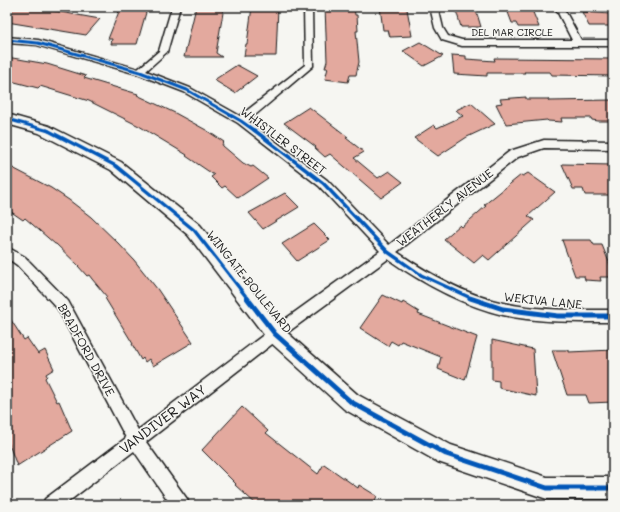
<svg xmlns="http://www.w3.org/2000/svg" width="620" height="512" font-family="Mali,sans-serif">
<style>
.building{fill:#e3a99e;stroke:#1c1c1c}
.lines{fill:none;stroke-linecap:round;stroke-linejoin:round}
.street-casing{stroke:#1c1c1c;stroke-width:3}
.secondary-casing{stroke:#1c1c1c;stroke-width:3}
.street{fill:#f6f6f2;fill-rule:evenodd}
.secondary{fill:#f6f6f2;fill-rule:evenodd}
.cycleway-far2-casing{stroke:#f6f6f2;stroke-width:5}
.cycleway-far1-casing{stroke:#f6f6f2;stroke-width:6}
.cycleway-casing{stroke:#f6f6f2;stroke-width:8}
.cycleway-far2{stroke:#0057b8;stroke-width:3}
.cycleway-far1{stroke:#0057b8;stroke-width:3.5}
.cycleway{stroke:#0057b8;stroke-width:5}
.labels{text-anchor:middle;stroke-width:3;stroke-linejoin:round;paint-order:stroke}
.far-street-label{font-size:10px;fill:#1c1c1c;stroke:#f6f6f2}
.street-label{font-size:12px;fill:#1c1c1c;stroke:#f6f6f2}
.near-street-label{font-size:14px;fill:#1c1c1c;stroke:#f6f6f2}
</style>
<rect width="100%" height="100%" fill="#f6f6f2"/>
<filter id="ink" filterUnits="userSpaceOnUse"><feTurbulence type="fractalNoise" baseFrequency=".025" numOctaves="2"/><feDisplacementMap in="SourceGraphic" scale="8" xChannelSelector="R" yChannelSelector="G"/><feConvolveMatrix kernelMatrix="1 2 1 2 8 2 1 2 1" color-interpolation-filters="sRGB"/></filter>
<g filter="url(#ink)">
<path class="building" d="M 7,7 L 37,9 L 38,8 L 100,19 L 86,35 L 7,22 Z
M 196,7 L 224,7 L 216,53 L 222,57 L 184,57 Z
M 252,7 L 278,7 L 276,56 L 244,56 L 246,44 L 247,44 Z
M 325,7 L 354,7 L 355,15 L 357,15 L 358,31 L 356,31 L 359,62 L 356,75 L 350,75 L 348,82 L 325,79 L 328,68 L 325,68 L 327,61 Z
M 380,7 L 404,7 L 405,9 L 407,9 L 412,36 L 390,37 L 388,30 L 383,30 Z
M 455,7 L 475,7 L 481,27 L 461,27 Z
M 506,7 L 528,7 L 529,10 L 532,10 L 539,27 L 518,27 L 516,23 L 512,23 Z
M 120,9 L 147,9 L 137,44 L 111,44 L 112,39 L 108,39 Z
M 582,12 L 610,14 L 613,18 L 613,26 L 589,26 Z
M 420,42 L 443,56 L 424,66 L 403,51 Z
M 452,55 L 466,56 L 466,59 L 495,61 L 494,58 L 613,59 L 613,76 L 552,75 L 550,72 L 524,72 L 525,73 L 487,73 L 487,76 L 454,74 Z
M 7,57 L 47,64 L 86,76 L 84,78 L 138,94 L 137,95 L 175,113 L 206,130 L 224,142 L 222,144 L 223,146 L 243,163 L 251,167 L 253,166 L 268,178 L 238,198 L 225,186 L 222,188 L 211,177 L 214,175 L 186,156 L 187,155 L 139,126 L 89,101 L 40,86 L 38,88 L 7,80 Z
M 237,65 L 257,76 L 235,93 L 214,80 Z
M 526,97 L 526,99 L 548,99 L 549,101 L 613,100 L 613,121 L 598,121 L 592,120 L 591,118 L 561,118 L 562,122 L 548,121 L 547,120 L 506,124 L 496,104 L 502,103 L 500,99 Z
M 471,103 L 495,124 L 467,137 L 438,156 L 414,138 L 434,125 L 437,128 L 463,116 L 456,110 Z
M 309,107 L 348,137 L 346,138 L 364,152 L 354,158 L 378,178 L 389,171 L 403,182 L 381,198 L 330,154 L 325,157 L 315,148 L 316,147 L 284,123 Z
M 562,164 L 613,165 L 613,195 L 585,195 L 583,189 L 573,189 Z
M 7,165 L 51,188 L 69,200 L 91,217 L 119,244 L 134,260 L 158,290 L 193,342 L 153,366 L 149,359 L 145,362 L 143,358 L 141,360 L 132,344 L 133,344 L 105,298 L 107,297 L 92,279 L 89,275 L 87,276 L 78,266 L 79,266 L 56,244 L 55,244 L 25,218 L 23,220 L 7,209 Z
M 528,173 L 555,192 L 528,216 L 534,220 L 489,260 L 483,255 L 474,263 L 444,239 L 460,225 L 462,227 L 486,206 L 484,205 L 521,175 L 523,176 Z
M 285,193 L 299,207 L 263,229 L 249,213 Z
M 314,224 L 330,240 L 297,261 L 282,244 Z
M 562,240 L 591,240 L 594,245 L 602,245 L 613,272 L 613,277 L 600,277 L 601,281 L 585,280 L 584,276 L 575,276 Z
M 383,295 L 402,304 L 403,302 L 419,312 L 418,314 L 477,337 L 465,380 L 438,369 L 441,357 L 401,341 L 398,345 L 391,341 L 388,346 L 360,328 Z
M 7,314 L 24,340 L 27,338 L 38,354 L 45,350 L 54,369 L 46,374 L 47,376 L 45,378 L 57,402 L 59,401 L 72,431 L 17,466 L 7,439 Z
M 492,340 L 533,349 L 536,396 L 499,388 L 499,381 L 492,380 Z
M 552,350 L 569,350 L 569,352 L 613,350 L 613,402 L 589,403 L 586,395 L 567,395 Z
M 242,407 L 268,431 L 266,433 L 318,474 L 324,464 L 358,488 L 359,485 L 377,496 L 373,505 L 257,505 L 235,485 L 236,484 L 202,450 Z"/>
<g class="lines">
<defs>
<path id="street" d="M 172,7 L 180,7 L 167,52 L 146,71 L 190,88 L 240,116 L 305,65 L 304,7 L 312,7 L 313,66 L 248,121 L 327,180 L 389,245 L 510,151 L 544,140 L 613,141 L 613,149 L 544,148 L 518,157 L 397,252 C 429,274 465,295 504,303 C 539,311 577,310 613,310 L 613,322 C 577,322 539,323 503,315 C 462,305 422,283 388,259 L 280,338 L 146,442 L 187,499 L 189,505 L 171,505 L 134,451 L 64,505 L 43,505 L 45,499 L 126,438 L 58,309 L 17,265 L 7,258 L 7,247 L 25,257 L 68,301 L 138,430 L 270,330 L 380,251 L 319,186 L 238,123 L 184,92 L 137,74 L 37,45 L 7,43 L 7,37 L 38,40 L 138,69 L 159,51 Z
M 430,7 L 438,7 L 443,28 L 448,36 L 462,40 L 572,40 L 555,7 L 563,7 L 581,40 L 613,40 L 613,46 L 462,46 L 442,40 L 435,28 Z"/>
<path id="secondary" d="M 7,114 L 49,126 L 121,162 L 200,225 L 282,328 L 358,395 L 451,445 L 547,477 L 613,477 L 613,499 L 547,499 L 438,462 L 344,409 L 268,340 L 188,235 L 111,170 L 39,133 L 7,124 Z"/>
</defs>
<use href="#street" class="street-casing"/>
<use href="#secondary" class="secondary-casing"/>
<use href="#street" class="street"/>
<use href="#secondary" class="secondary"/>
<defs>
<path id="cycleway-far2" d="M 7,40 L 38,43 L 140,72 L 187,90 L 241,121 L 255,131
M 7,119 L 49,131"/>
<path id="cycleway-far1" d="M 47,130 L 116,166 L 194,230 L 248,299
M 254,130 L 323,183 L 388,252 L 421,275 L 473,299"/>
<path id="cycleway" d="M 247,298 L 275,334 L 351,402 L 446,454 L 547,488 L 613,488
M 470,298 L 503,309 L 558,316 L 613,316"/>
</defs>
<use href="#cycleway-far2" class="cycleway-far2-casing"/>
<use href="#cycleway-far1" class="cycleway-far1-casing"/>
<use href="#cycleway" class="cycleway-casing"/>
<use href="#cycleway-far2" class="cycleway-far2"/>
<use href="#cycleway-far1" class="cycleway-far1"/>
<use href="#cycleway" class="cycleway"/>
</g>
</g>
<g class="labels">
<g class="far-street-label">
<text x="512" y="36">DEL MAR CIRCLE</text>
</g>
<g class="street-label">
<text transform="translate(283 141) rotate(37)" y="4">WHISTLER STREET</text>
<text transform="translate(445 208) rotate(-38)" y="4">WEATHERLY AVENUE</text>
<text transform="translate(249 282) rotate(51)" y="4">WINGATE BOULEVARD</text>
<text transform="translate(543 301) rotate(6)" y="4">WEKIVA LANE</text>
<text transform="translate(86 350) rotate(61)" y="4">BRADFORD DRIVE</text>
</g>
<g class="near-street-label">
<text transform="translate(163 419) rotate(-37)" y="5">VANDIVER WAY</text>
</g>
</g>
<rect width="620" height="512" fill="none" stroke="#f6f6f2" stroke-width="24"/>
<rect x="12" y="12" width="596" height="488" fill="none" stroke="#1c1c1c" stroke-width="1.5" filter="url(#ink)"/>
</svg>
